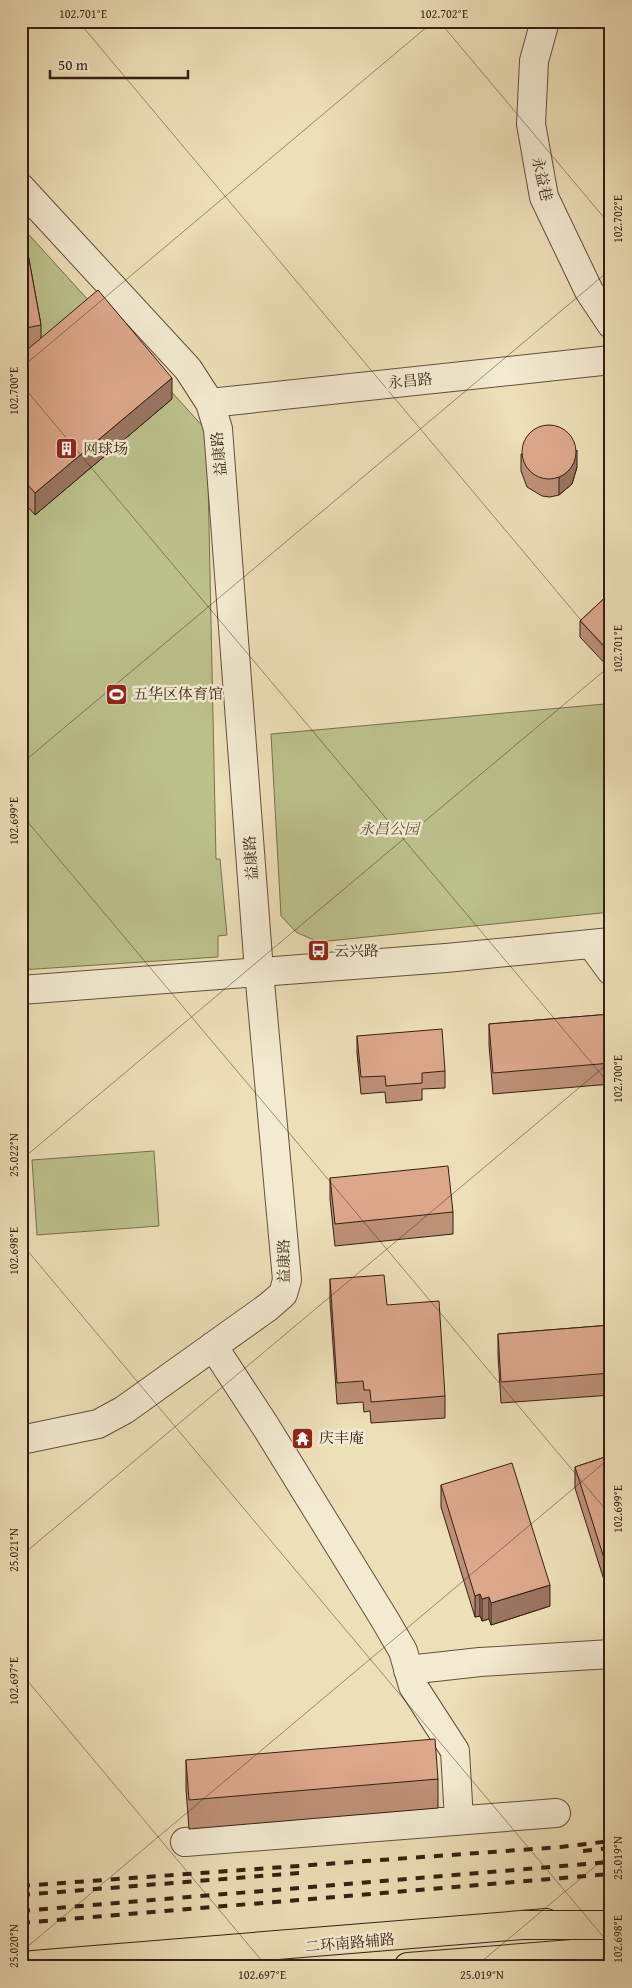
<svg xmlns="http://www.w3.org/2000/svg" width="632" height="1988" font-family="'Gentium Book Plus','Noto Serif SC',serif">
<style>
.green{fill:#bcc18c;stroke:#797050}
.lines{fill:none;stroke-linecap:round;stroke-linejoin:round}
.minor-casing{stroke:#644f3c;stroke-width:30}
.highway-casing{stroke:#361f13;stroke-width:30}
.minor{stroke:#f3ead1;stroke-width:28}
.highway{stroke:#eddfb8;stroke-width:28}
.rail{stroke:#361f13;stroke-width:4;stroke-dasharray:9 9;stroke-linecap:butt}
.highway-bridge-casing{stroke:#361f13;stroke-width:30;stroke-linecap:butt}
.highway-bridge{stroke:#eddfb8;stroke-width:28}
.wall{fill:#bd9078;stroke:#361f13}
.shaded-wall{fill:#9a7561;stroke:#361f13}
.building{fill:#dca78b;stroke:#361f13}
.ticks{fill:none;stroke:#361f13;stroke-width:1;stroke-opacity:0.45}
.labels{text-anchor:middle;stroke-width:5;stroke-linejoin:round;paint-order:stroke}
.street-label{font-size:15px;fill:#361f13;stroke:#f3ead1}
.poi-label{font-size:15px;fill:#361f13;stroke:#f3ead1;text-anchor:start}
.park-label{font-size:15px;font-style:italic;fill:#5e5037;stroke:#f3ead1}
.neatline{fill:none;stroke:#361f13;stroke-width:2}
.ticks-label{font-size:12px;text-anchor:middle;fill:#361f13}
</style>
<rect width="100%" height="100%" fill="#eddfb8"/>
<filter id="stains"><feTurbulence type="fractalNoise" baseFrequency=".004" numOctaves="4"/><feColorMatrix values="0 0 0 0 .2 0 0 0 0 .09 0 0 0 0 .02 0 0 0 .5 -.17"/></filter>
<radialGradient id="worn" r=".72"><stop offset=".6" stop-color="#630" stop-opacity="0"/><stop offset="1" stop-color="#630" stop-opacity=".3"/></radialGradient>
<path class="green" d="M 21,226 L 207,431 L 216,859 L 220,859 L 227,935 L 218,936 L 218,957 L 21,970 Z
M 605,704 L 611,793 L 611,912 L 318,942 L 296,932 L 281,916 L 271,734 Z
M 154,1151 L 159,1226 L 37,1235 L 32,1160 Z"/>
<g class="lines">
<defs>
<path id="minor" d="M 545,21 L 534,61 L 531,124 L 544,197 L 589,291 L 611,324
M 21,188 L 188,369 L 210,403 L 218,429 L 259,971 L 287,1280 L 283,1294 L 268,1307 L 124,1410 L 98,1424 L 21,1440
M 210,403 L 611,360
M 592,945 L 611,971
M 21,990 L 446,958 L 611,942
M 213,1346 L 266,1427 L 385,1620 L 403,1651 L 413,1686 L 455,1751 L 459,1820
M 408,1670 L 480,1662 L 611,1654
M 185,1842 L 556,1813"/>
<path id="highway" d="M 21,1966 L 546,1923
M 408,1967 L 611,1951"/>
</defs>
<use href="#minor" class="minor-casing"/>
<use href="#highway" class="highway-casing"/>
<use href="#minor" class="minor"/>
<use href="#highway" class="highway"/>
<path class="rail" d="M 583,1851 L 611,1848
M 21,1886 L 561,1847 L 611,1841
M 21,1895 L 299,1873
M 21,1911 L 611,1862
M 21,1923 L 611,1874"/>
<defs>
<path id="highway-bridge" d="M 523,1925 L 611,1925"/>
</defs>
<use href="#highway-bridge" class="highway-bridge-casing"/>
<use href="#highway-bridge" class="highway-bridge"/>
</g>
<path class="wall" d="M 21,216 L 41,325 L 41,338 L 172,399 L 35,515 L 21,499 L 21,355 L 28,349 L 21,350 Z
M 521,454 L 577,467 L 572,484 L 559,495 L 550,497 L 542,496 L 527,487 L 521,471 Z
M 611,592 L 611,670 L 580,637 L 580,621 Z
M 611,1014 L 611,1084 L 493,1094 L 489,1045 L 489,1024 Z
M 357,1036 L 445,1071 L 445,1088 L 422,1089 L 422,1100 L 386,1103 L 385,1092 L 361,1094 L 357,1053 Z
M 330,1178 L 453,1212 L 453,1234 L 335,1246 L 330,1199 Z
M 330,1279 L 387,1305 L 445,1396 L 445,1418 L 371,1423 L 370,1411 L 364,1412 L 363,1402 L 337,1404 L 330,1301 Z
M 611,1325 L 611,1395 L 501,1403 L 498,1355 L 498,1334 Z
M 611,1455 L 611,1599 L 610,1599 L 575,1488 L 575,1467 Z
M 441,1485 L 550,1606 L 491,1625 L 489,1619 L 482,1621 L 480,1616 L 475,1617 L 441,1507 Z
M 186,1760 L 438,1779 L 438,1808 L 189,1829 L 186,1789 Z"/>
<path class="shaded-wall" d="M 172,378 L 172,399 L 35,515 L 35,493 Z
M 577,450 L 577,467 L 572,484 L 559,495 L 559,478 Z
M 610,1577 L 611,1577 L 611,1599 L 610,1599 Z
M 550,1585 L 550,1606 L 491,1625 L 491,1603 Z
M 480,1594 L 480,1616 L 475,1617 L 475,1596 Z
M 489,1597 L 489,1619 L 482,1621 L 482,1599 Z"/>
<path class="building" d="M 21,216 L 41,325 L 21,329 Z
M 98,290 L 172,378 L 35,493 L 21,477 L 21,355 Z
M522 452a27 27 0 1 1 54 0a27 27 0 1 1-54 0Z
M 611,592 L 611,653 L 580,621 Z
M 611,1014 L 611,1063 L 493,1073 L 489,1024 Z
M 442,1029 L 445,1071 L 422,1073 L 422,1083 L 386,1086 L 385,1076 L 361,1077 L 357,1036 Z
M 448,1166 L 453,1212 L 335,1224 L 330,1178 Z
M 384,1275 L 387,1305 L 439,1301 L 445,1396 L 371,1402 L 370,1390 L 364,1390 L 363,1381 L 337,1383 L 330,1279 Z
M 611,1325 L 611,1373 L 501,1382 L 498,1334 Z
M 611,1455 L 611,1577 L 610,1577 L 575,1467 Z
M 512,1463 L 550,1585 L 491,1603 L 489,1597 L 482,1599 L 480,1594 L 475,1596 L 441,1485 Z
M 435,1739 L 438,1779 L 189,1800 L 186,1760 Z"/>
<path class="ticks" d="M 78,21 L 611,656M 439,21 L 611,226M 21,368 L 434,21M 21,384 L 611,1086M 21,764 L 611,269M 21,814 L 611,1516M 21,1160 L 611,665M 21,1243 L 611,1946M 21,1556 L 611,1061M 21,1673 L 267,1967M 21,1952 L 611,1457M 475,1967 L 611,1853"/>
<defs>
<symbol id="building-square" viewBox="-11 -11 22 22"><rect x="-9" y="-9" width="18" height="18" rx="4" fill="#8f2418" stroke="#f3ead1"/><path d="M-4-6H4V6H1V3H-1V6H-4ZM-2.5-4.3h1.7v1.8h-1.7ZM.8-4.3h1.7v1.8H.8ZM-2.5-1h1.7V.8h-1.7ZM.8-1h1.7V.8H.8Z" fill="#fff"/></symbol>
<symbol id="stadium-square" viewBox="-11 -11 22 22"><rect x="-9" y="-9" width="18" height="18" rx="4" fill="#8f2418" stroke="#f3ead1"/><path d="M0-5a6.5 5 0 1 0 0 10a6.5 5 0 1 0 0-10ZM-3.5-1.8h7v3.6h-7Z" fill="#fff"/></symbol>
<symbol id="bus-square" viewBox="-11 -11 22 22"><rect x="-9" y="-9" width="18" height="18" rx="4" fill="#8f2418" stroke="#f3ead1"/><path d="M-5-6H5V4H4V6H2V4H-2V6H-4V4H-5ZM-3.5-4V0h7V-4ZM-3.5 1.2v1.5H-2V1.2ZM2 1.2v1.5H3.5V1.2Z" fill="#fff"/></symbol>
<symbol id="temple-square" viewBox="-11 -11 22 22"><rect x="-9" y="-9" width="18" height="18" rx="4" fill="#8f2418" stroke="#f3ead1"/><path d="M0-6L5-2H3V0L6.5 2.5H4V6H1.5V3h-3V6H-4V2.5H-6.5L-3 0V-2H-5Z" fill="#fff"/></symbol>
</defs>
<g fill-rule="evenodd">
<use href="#building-square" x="54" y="436" width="25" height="25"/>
<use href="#stadium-square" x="104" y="682" width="25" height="25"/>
<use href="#bus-square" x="306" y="938" width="25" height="25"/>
<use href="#temple-square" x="290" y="1426" width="25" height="25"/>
</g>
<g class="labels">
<g class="street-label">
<text transform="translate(542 179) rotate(77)" y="5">永益巷</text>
<text transform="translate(410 381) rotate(-6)" y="5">永昌路</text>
<text transform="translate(219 454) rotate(-96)" y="5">益康路</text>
<text transform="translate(251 858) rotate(-94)" y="5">益康路</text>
<text transform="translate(284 1261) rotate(-90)" y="5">益康路</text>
<text transform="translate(350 1943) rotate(-5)" y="5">二环南路辅路</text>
</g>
<g class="poi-label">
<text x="83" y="454">网球场</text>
<text x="133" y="699">五华区体育馆</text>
<text x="334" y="956">云兴路</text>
<text x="319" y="1443">庆丰庵</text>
</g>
<g class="park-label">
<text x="389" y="834">永昌公园</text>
</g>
</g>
<rect width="632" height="1988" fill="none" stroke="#eddfb8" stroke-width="55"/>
<path d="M50 70v8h138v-8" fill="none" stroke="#361f13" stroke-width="2.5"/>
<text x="58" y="70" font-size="15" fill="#361f13" stroke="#f3ead1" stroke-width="4" paint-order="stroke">50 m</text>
<rect x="28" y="28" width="576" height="1932" class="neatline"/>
<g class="ticks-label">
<text x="83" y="18">102.701°E</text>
<text x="444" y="18">102.702°E</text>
<text transform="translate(618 219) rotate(-90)" y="4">102.702°E</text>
<text transform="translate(14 391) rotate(-90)" y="4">102.700°E</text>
<text transform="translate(618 649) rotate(-90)" y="4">102.701°E</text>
<text transform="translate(14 821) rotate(-90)" y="4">102.699°E</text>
<text transform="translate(618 1079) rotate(-90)" y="4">102.700°E</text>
<text transform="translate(14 1155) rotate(-90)" y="4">25.022°N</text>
<text transform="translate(14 1251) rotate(-90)" y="4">102.698°E</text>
<text transform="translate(618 1509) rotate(-90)" y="4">102.699°E</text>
<text transform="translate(14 1550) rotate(-90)" y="4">25.021°N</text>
<text transform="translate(14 1681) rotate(-90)" y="4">102.697°E</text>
<text transform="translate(618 1858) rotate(-90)" y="4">25.019°N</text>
<text transform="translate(618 1939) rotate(-90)" y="4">102.698°E</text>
<text transform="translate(14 1946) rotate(-90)" y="4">25.020°N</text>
<text x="262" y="1979">102.697°E</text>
<text x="482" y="1979">25.019°N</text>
</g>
<rect width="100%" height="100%" filter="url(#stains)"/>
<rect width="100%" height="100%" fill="url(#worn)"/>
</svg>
